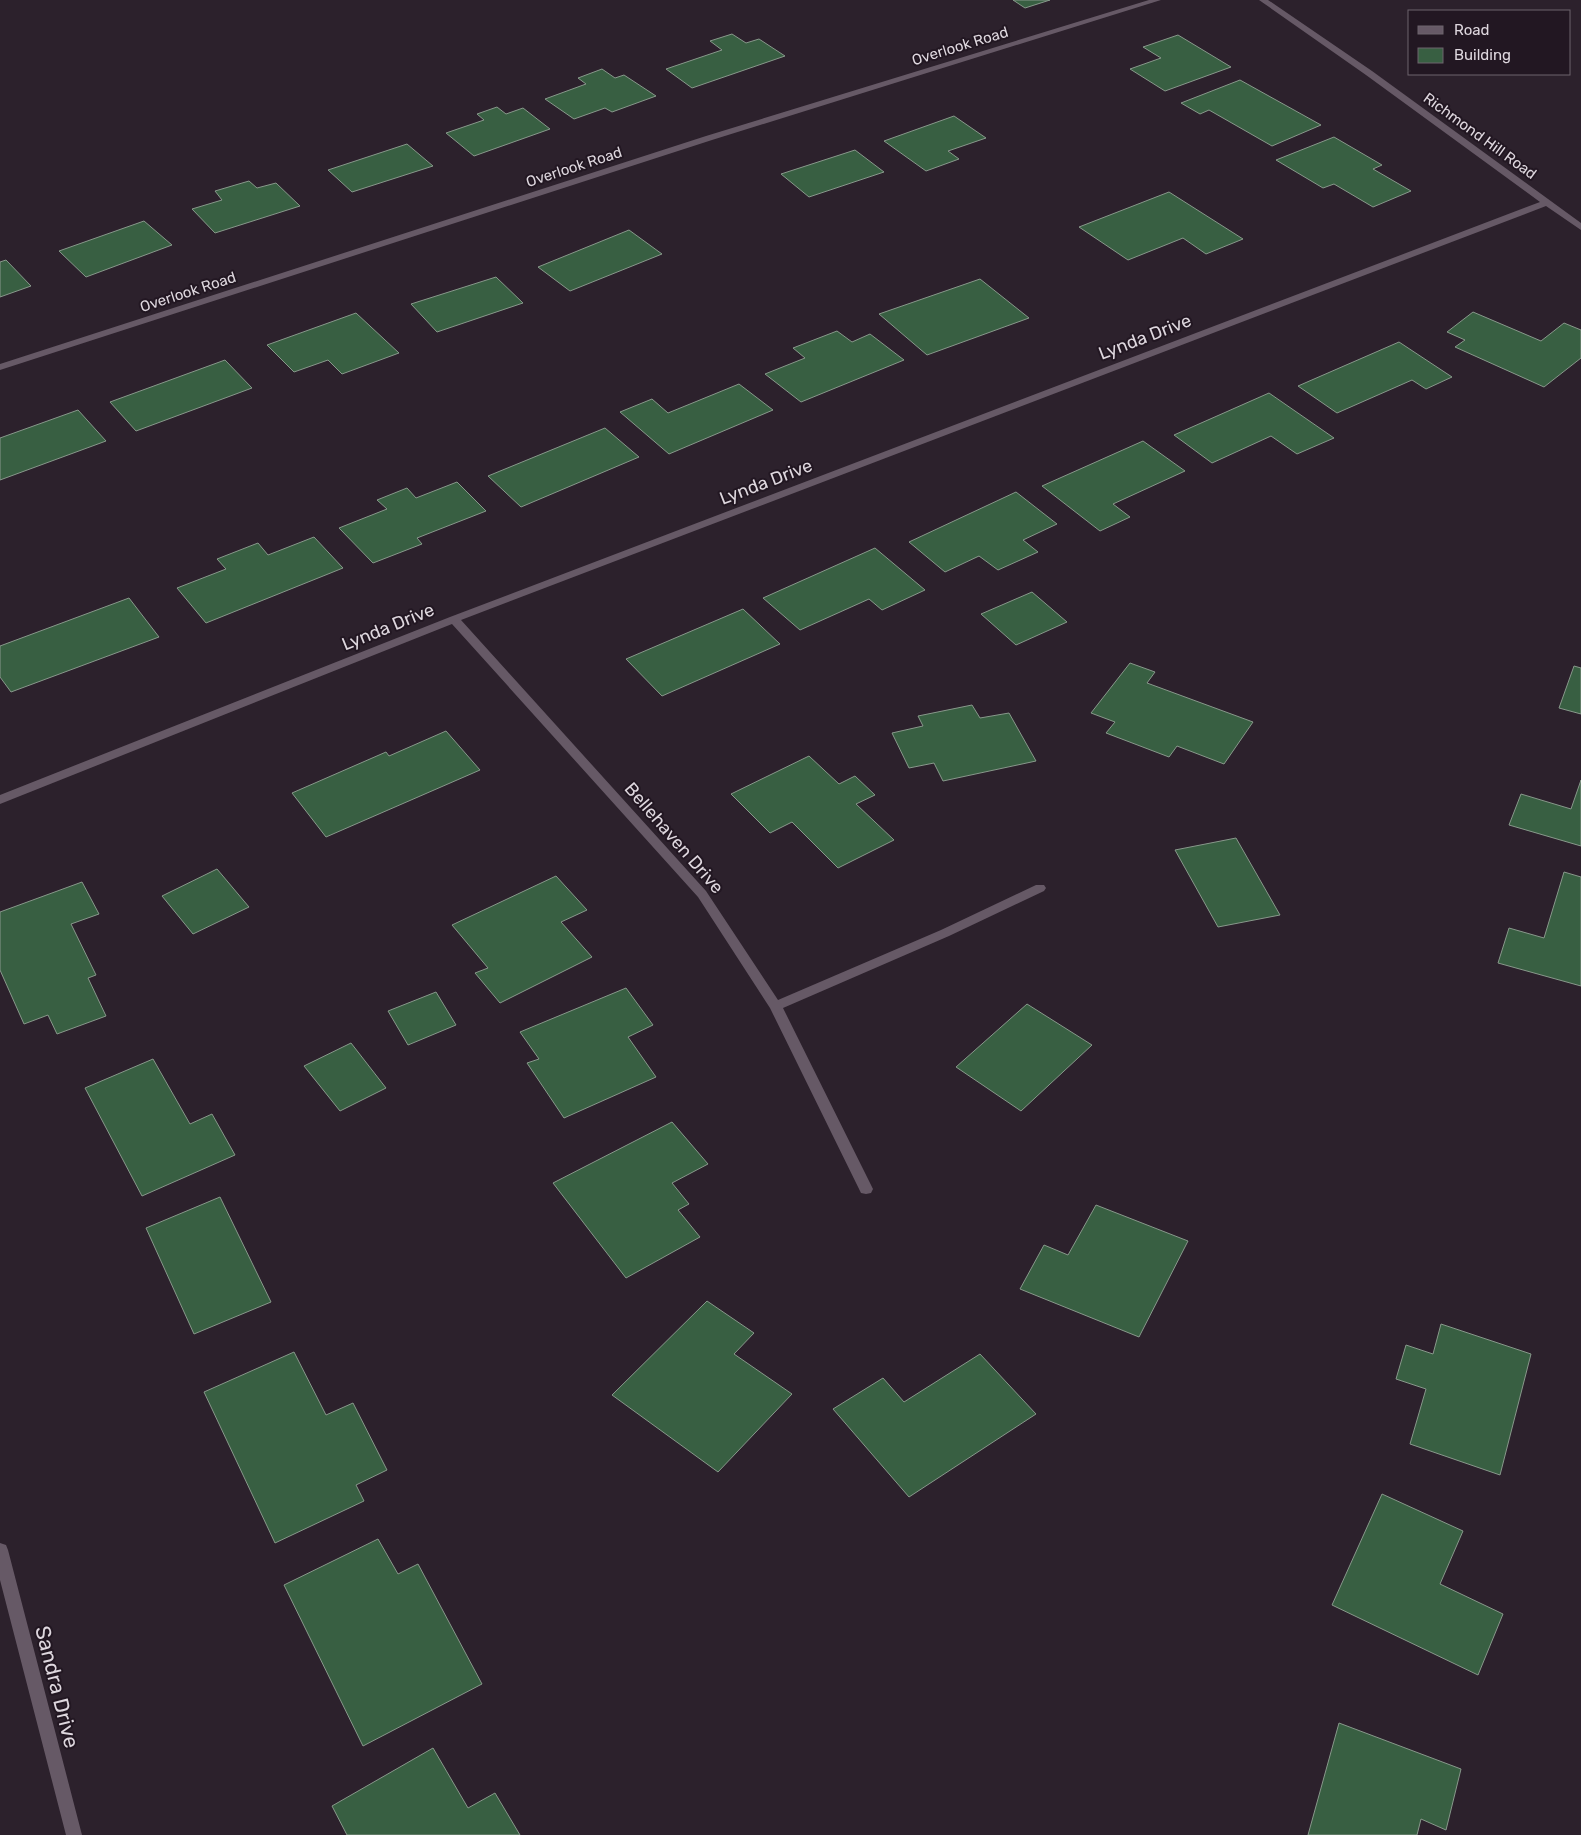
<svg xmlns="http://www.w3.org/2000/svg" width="1581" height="1835" font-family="Rubik,sans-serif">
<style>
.building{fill:#385f42;stroke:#88988b}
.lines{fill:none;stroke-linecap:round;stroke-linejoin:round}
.minor{fill:#665966;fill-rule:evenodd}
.labels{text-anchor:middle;stroke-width:4;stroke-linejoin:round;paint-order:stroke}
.far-street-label{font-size:15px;fill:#ded7de;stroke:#221722}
.street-label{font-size:18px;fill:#ded7de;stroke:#221722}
.near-street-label{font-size:21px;fill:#ded7de;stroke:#221722}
</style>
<rect width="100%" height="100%" fill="#2c212c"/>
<path class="building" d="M 1013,0 L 1050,0 L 1025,8 Z
M 732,34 L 746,43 L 759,39 L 785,56 L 692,88 L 666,69 L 722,50 L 710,41 Z
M 1178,35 L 1231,67 L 1165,91 L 1130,69 L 1161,58 L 1143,47 Z
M 602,69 L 615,78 L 624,75 L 656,96 L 612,112 L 605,108 L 574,119 L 545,99 L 586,84 L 578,78 Z
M 1240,80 L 1321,125 L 1272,146 L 1209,110 L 1200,114 L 1181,103 Z
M 497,107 L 506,114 L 523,108 L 550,129 L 474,156 L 446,133 L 484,120 L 477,114 Z
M 954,116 L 986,138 L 948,151 L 959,159 L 926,171 L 884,141 Z
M 1334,137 L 1382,165 L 1373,169 L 1411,191 L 1373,207 L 1334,184 L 1323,188 L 1276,160 Z
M 407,144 L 433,166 L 352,192 L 328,170 Z
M 855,150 L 884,172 L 809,197 L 781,174 Z
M 249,181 L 257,188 L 276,183 L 300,206 L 215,233 L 192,209 L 222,200 L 215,191 Z
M 1169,192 L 1243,239 L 1206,254 L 1183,238 L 1128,260 L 1079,227 Z
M 144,221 L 172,245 L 86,277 L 59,251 Z
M 629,230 L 662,254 L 570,291 L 538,267 Z
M 6,260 L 31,286 L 0,297 L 0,262 Z
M 496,277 L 523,303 L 437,332 L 411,304 Z
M 980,279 L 1029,318 L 927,355 L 879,314 Z
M 1473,312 L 1541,341 L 1564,323 L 1581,330 L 1581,358 L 1544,387 L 1455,347 L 1465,340 L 1447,332 Z
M 356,313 L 399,353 L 342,374 L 328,360 L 294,372 L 267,345 Z
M 837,331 L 852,342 L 870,334 L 904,360 L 801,402 L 765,374 L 805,358 L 793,348 Z
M 1399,342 L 1452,377 L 1426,389 L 1412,380 L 1337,413 L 1298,386 Z
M 225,360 L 252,388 L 136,431 L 110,402 Z
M 739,384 L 773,410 L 669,454 L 620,412 L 652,399 L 668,413 Z
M 1269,393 L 1334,438 L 1297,454 L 1271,436 L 1212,463 L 1174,435 Z
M 78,410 L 106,441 L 0,480 L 0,438 Z
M 605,428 L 639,457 L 521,507 L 488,476 Z
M 1143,441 L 1185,471 L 1113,504 L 1130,517 L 1100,531 L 1042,486 Z
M 457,482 L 486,511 L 417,538 L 422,544 L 373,563 L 339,528 L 387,509 L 377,500 L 407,488 L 416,498 Z
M 1016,492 L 1057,524 L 1023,540 L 1038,552 L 998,570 L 979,556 L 945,572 L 909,542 Z
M 314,537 L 343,568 L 206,623 L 177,588 L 226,569 L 217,559 L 258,543 L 268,555 Z
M 875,548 L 925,590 L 882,610 L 869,599 L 800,630 L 763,598 Z
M 1032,592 L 1067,622 L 1016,645 L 981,614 Z
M 129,598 L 159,637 L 11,692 L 0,677 L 0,646 Z
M 743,609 L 780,644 L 662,696 L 626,659 Z
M 1130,663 L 1155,672 L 1147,683 L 1253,722 L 1224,764 L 1177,746 L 1169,757 L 1106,733 L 1115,722 L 1091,713 Z
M 1574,666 L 1581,668 L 1581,714 L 1559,708 Z
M 972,705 L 980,718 L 1009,713 L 1036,761 L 943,781 L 934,763 L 909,768 L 892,733 L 923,726 L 918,716 Z
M 446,731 L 480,770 L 326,837 L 292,793 L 386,752 L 389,756 Z
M 809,756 L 839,784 L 855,776 L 875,795 L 856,804 L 894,840 L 838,868 L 792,822 L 770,833 L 731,794 Z
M 1581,780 L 1581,846 L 1509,825 L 1521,794 L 1571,809 Z
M 1236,838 L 1280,915 L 1218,927 L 1175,850 Z
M 217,869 L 249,907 L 193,934 L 162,896 Z
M 1564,872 L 1581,877 L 1581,986 L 1498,963 L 1509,928 L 1544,938 Z
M 556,876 L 587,910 L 561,922 L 592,957 L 500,1003 L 475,973 L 488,968 L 452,925 Z
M 82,882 L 99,914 L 71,924 L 96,975 L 88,978 L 106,1016 L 57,1034 L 48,1015 L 24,1024 L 0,970 L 0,912 Z
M 626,988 L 653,1025 L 628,1037 L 656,1077 L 564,1118 L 527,1063 L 539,1059 L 520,1032 Z
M 436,992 L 456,1025 L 408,1045 L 388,1011 Z
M 1027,1004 L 1092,1045 L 1021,1111 L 956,1067 Z
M 351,1043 L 386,1088 L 340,1111 L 304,1066 Z
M 153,1059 L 190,1124 L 212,1114 L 235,1155 L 142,1196 L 85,1088 Z
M 672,1122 L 708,1164 L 672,1183 L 689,1204 L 678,1210 L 700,1237 L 626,1278 L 553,1183 Z
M 220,1197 L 271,1302 L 194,1334 L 146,1228 Z
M 1096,1205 L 1188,1241 L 1139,1337 L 1020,1289 L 1044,1245 L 1068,1255 Z
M 707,1301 L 754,1333 L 734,1354 L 792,1394 L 718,1472 L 612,1395 Z
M 1441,1324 L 1531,1354 L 1500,1475 L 1410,1444 L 1426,1389 L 1396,1379 L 1406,1345 L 1433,1354 Z
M 294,1352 L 326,1415 L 353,1403 L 387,1470 L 356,1485 L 364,1501 L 275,1543 L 204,1392 Z
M 980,1354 L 1036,1414 L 909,1497 L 833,1409 L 883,1378 L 904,1402 Z
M 1382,1494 L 1463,1531 L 1440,1584 L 1503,1614 L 1478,1675 L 1332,1605 Z
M 378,1539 L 398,1574 L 418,1564 L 482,1684 L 363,1746 L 284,1585 Z
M 1339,1723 L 1461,1769 L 1446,1830 L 1421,1819 L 1417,1835 L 1308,1835 Z
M 433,1748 L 468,1808 L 495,1793 L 520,1835 L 347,1835 L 332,1806 Z"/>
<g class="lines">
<path class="minor" d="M 1149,0 L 1161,0 L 712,140 L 0,370 L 0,364 L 706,136 Z
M 1259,0 L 1268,0 L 1372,71 L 1581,223 L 1581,230 L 1546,206 L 461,620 L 706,891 L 778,1000 L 941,930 L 1036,885 L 1044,885 L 1046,888 L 1044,891 L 949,936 L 783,1008 L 873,1189 L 871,1193 L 866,1194 L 861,1193 L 770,1008 L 698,897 L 452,624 L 0,804 L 0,795 L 450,617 L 1540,202 L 1366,75 Z
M 0,1543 L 6,1545 L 8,1550 L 82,1835 L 66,1835 L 0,1580 Z"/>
</g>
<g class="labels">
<g class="far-street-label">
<text transform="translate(960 46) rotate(-17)" y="5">Overlook Road</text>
<text transform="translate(1480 136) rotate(36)" y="5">Richmond Hill Road</text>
<text transform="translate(574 167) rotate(-18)" y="5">Overlook Road</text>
<text transform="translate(188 292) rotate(-18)" y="5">Overlook Road</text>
</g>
<g class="street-label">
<text transform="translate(1145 337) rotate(-21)" y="6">Lynda Drive</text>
<text transform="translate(766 482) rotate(-21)" y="6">Lynda Drive</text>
<text transform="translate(388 627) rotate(-22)" y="6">Lynda Drive</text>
<text transform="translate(674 838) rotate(49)" y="6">Bellehaven Drive</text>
</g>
<g class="near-street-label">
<text transform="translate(57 1687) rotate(76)" y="7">Sandra Drive</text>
</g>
</g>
<rect x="1408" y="10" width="162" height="65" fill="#221722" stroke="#6d646d"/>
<rect x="1418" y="26" width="25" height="8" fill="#665966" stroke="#6d646d"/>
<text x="1454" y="35" font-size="15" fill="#ded7de">Road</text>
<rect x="1418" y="48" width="25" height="15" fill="#385f42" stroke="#6d646d"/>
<text x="1454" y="60" font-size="15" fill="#ded7de">Building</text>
</svg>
